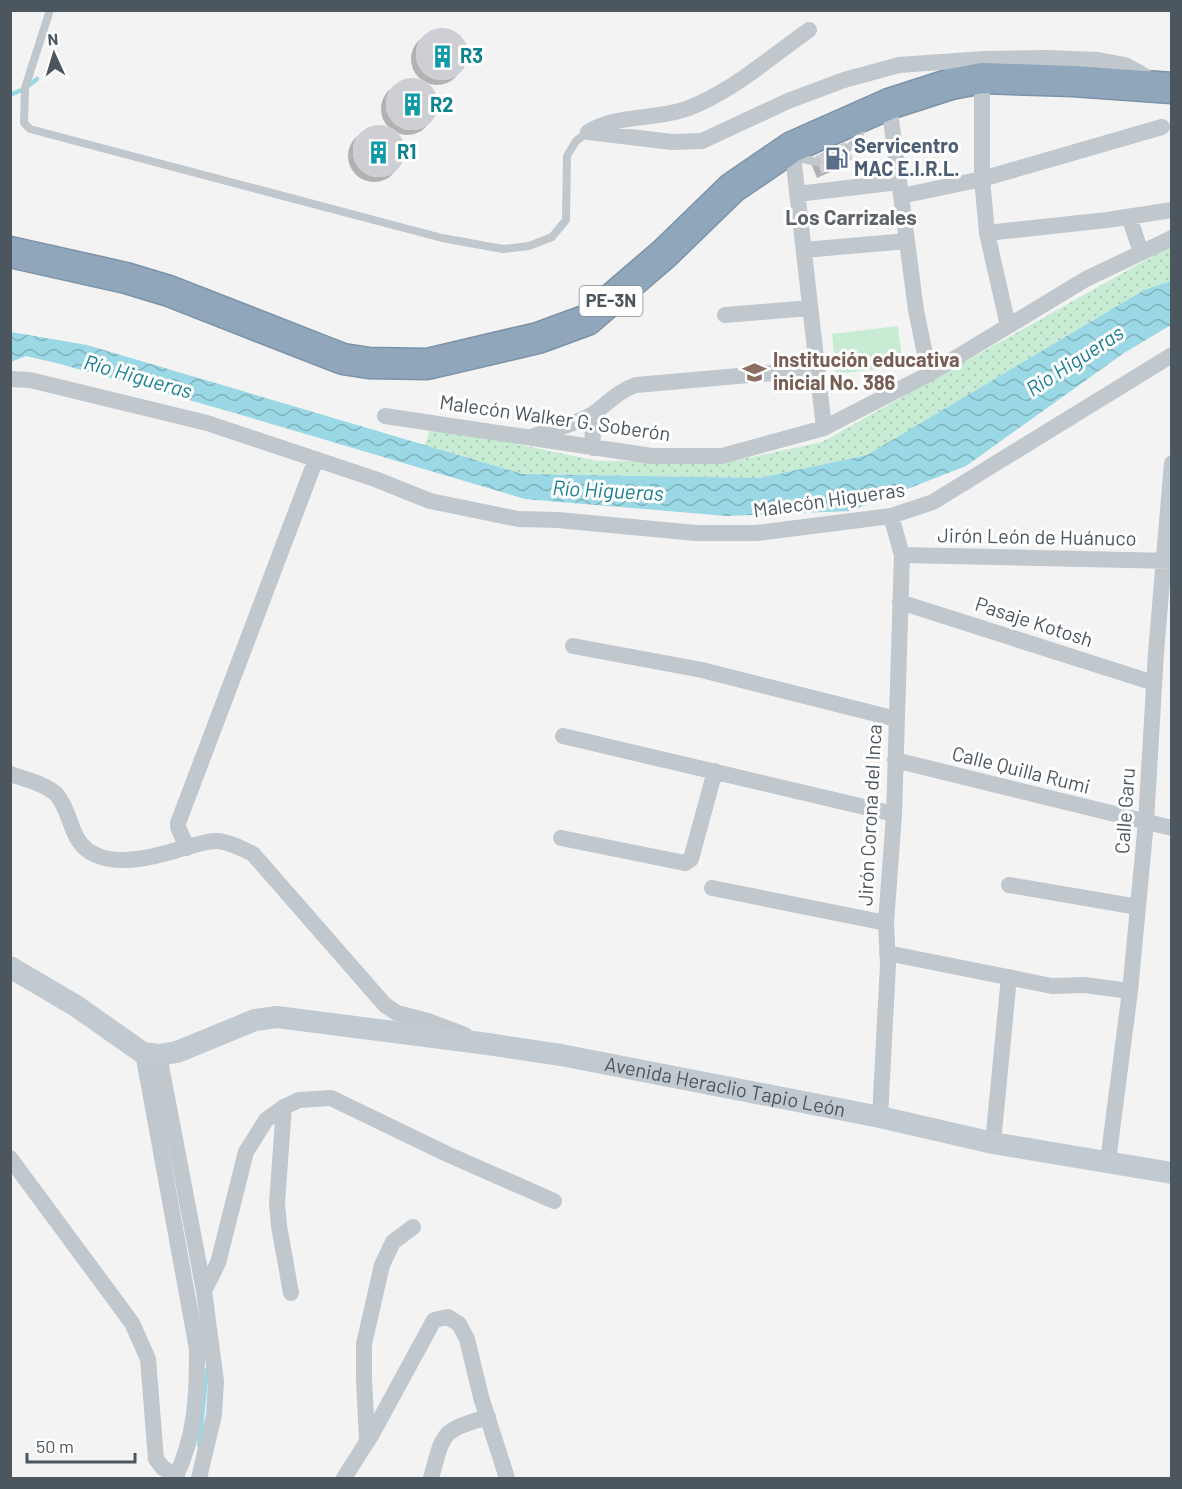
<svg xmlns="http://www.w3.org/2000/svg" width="1182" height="1489" font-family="Barlow,sans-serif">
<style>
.grass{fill:#c7ecd3}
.park{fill:url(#park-dots)}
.water{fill:url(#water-waves)}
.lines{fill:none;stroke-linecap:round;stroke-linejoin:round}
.stream{stroke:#99d8e4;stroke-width:4.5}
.building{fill:#cdcfd4;filter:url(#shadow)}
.highway-casing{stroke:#7b92a7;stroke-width:33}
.lane{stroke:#c0c7cd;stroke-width:8}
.street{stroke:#c0c7cd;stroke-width:16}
.secondary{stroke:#c1cad1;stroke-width:22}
.highway{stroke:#90a7bb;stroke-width:30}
.labels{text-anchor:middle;stroke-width:6;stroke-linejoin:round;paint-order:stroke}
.shield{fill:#fff;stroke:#82898e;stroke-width:1.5}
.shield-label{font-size:18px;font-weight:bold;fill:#4c565e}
.culture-label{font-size:20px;font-weight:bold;fill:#0d838f;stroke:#fff;text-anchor:start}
.service-label{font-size:20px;font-weight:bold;fill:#4e5e75;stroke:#fff;text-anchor:start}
.education-label{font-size:20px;font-weight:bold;fill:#785e54;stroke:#fff;text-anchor:start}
.street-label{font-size:20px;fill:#4c565e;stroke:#fff}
.neighbourhood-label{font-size:21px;font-weight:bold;fill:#5f6367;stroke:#fff}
.water-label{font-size:21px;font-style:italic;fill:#1b8093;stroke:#fff}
</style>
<defs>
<pattern id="park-dots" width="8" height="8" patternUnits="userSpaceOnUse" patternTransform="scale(1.5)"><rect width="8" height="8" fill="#c7ecd3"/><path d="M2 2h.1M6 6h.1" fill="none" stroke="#adccb8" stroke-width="1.8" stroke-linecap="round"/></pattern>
<pattern id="water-waves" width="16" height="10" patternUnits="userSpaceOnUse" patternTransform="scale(1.5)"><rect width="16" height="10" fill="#99d8e4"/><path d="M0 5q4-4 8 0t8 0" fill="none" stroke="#7fb2bc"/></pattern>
<filter id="shadow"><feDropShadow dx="-5" dy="5" stdDeviation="0" flood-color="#0004"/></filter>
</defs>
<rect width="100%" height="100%" fill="#f4f3f3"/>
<path class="grass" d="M 898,326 L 903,366 L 836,374 L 832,334 Z"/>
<path class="park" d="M 1171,246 L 1171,281 L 1144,290 L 867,455 L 760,478 L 523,474 L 425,445 L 431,426 L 598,461 L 734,461 L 822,442 Z"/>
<path class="water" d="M 1171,281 L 1171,325 L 1124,353 L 966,466 L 851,511 L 727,516 L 525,499 L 228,411 L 60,364 L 26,356 L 11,362 L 11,332 L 87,345 L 523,474 L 760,478 L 867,455 L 1144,290 Z"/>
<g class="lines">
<path class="stream" d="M 10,95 L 24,89 L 37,79
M 199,1445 L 207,1370"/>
</g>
<path class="building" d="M416 54a26 26 0 1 1 52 0a26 26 0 1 1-52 0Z
M386 104a26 26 0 1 1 52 0a26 26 0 1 1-52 0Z
M353 151a26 26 0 1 1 52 0a26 26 0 1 1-52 0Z
M 845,142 L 853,159 L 822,173 L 815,156 Z"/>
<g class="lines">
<defs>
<path id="highway" d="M 10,252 L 126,278 L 169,291 L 343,359 L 369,363 L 427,364 L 538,338 L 587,320 L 664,254 L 732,188 L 792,147 L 889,104 L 951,84 L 982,78 L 1073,81 L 1172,88"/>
</defs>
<use href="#highway" class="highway-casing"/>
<path class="lane" d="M 50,10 L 25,88 L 24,123 L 30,129 L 442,238 L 503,249 L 529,246 L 552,237 L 566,220 L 567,156 L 576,141 L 588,132
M 848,148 L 856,142 L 865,122
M 797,152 L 803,159 L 817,162"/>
<path class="street" d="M 982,78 L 982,179 L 987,233 L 1008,326
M 889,104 L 916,310 L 929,374
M 588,132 L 672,142 L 702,141 L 788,101 L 844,80 L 899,65 L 984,59 L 1047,58 L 1098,60 L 1125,65 L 1140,73 L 1154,83
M 588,132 C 618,114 654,120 686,109 C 732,92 769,58 809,30
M 792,147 L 824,428
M 797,194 L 899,182
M 901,196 L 982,179 L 1162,127
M 1129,217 L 1141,252
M 987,233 L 1107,220 L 1172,210
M 804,250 L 907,241
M 725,315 L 810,308
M 10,379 L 30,380 L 207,423 L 375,479 L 430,501 L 518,519 L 558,520 L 696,533 L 757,533 L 891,516 L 933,502 L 1172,355
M 592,415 L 593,448
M 385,416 L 652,456 L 722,456 L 824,428 L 929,374 L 1086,279 L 1172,238
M 531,437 C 548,431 579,423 593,414 C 608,403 618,391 636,385 L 817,369
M 902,555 L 1172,561
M 900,602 L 1154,683
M 573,646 L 702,670 L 896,719
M 563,736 L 894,814
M 895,760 L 1172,828
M 10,774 C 24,779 46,784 57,795 C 73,814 69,844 96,855 C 122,867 161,855 187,847 C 197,845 208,840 218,841 C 231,842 242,849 253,854 L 385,1005 L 397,1013 L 428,1021 L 465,1035
M 561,838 L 685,863 L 691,859 L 715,771
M 187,848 L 178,827 L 178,823 L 316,459
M 1009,885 L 1138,907
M 712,888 L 886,923
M 887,953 L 1052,986 L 1084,985 L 1130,991
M 143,1053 L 197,1349 C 197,1395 196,1436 175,1478
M 159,1055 L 204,1291 L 216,1381 L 214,1415 L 199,1478
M 284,1107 L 277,1203 L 279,1226 L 291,1293
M 880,1117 L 888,964 L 886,923 L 894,814 L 902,555 L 891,516
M 993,1143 L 1009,977
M 10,1158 L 132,1323 L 148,1359 L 156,1459 L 163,1468 L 177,1476
M 1108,1161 L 1130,991 L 1146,822 L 1156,653 L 1172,463
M 204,1291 L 218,1263 L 246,1152 L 266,1120 L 284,1107 L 299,1100 L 331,1098 L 447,1154 L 554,1201
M 367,1441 L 364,1379 L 364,1344 L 382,1265 L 393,1242 L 413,1227
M 344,1478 L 372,1434 L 434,1320 L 448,1317 L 459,1324 L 467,1339 L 481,1397 L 507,1478
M 431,1478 C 444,1432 440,1431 488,1417"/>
<path class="secondary" id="s1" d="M 10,967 L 76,1006 L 143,1053 L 159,1055 L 177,1052 L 255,1020 L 277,1017 L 488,1044 L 561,1055 L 880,1117 L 993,1143 L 1172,1173"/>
<use href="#highway" class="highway"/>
</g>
<defs>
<symbol id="building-bare" viewBox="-9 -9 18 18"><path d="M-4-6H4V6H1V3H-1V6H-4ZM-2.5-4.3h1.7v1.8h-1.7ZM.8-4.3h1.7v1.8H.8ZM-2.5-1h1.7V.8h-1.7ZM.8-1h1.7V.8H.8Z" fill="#0f9aa8" stroke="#fff" stroke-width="2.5" paint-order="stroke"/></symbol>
<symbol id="fuel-bare" viewBox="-9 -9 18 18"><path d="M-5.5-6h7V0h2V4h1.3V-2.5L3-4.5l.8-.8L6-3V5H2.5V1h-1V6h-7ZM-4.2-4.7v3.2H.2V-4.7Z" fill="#5c6f8a" stroke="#fff" stroke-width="2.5" paint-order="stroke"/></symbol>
<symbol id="school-bare" viewBox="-9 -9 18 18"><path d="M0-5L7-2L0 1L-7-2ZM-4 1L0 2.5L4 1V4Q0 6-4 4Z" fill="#8d6e63" stroke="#fff" stroke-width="2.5" paint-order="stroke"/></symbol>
</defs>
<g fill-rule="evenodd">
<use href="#building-bare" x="426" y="40" width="33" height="33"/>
<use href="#building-bare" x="396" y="88" width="33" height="33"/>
<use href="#building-bare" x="362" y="136" width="33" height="33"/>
<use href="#fuel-bare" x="820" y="142" width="33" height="33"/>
<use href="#school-bare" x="738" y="356" width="33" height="33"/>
</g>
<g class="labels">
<rect class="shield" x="579.5" y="286" width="63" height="30" rx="4.5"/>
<g class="shield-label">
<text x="611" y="307">PE-3N</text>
</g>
<g class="culture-label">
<text x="460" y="63">R3</text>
<text x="430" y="112">R2</text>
<text x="397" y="159">R1</text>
</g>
<g class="service-label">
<text x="854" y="153">Servicentro<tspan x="854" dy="23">MAC E.I.R.L.</tspan></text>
</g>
<g class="education-label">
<text x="773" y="367">Institución educativa<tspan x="773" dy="23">inicial No. 386</tspan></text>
</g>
<g class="street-label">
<text transform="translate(555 418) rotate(8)" y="7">Malecón Walker G. Soberón</text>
<text transform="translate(829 500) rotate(-8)" y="7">Malecón Higueras</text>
<text transform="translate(1037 537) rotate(1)" y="7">Jirón León de Huánuco</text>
<text transform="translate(1034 622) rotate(18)" y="7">Pasaje Kotosh</text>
<text transform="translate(1021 770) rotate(14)" y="7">Calle Quilla Rumi</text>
<text transform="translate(1125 811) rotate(-86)" y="7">Calle Garu</text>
<text transform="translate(870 815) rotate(-87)" y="7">Jirón Corona del Inca</text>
<text dy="7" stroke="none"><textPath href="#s1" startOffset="753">Avenida Heraclio Tapio León</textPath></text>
</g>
<g class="neighbourhood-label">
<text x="851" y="225">Los Carrizales</text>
</g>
<g class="water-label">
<text transform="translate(1075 361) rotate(-33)" y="7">Río Higueras</text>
<text transform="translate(138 377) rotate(16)" y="7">Río Higueras</text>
<text transform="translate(608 491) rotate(3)" y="7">Río Higueras</text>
</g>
</g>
<rect width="1182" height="1489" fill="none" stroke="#4c565e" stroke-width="24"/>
<g transform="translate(54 54) rotate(356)" stroke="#ffffff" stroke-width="4.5" paint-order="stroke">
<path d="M0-4.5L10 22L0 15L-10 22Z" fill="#4c565e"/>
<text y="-9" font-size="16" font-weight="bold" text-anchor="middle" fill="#4c565e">N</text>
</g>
<path d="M27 1453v9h108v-9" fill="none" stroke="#4c565e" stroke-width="3"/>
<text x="36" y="1453" font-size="18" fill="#4c565e" stroke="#ffffff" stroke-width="4.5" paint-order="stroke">50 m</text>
</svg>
